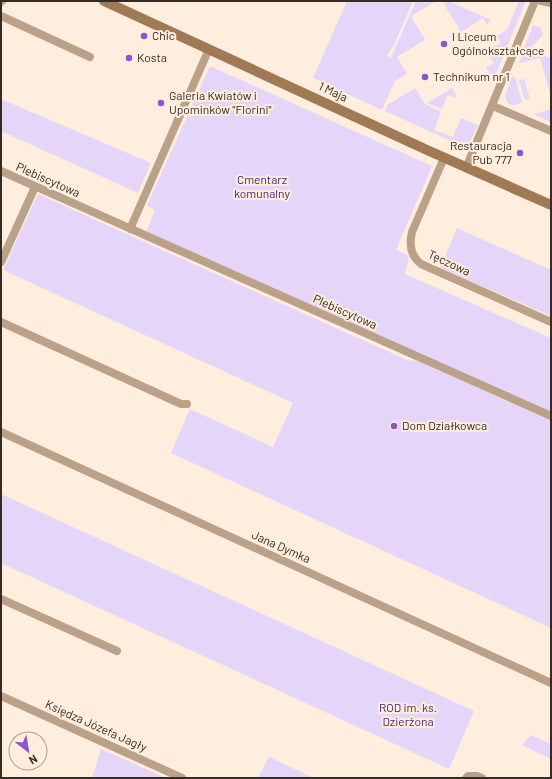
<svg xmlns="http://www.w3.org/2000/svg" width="552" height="779" font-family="Barlow,sans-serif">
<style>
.green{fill:#e4d5f9}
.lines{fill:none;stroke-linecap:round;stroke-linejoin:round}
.street{stroke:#bba188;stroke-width:8}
.secondary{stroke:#9f7a54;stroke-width:10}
.poi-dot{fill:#8e54cc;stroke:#ffeede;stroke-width:1.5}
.labels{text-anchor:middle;stroke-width:4;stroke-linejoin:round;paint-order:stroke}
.poi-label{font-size:12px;fill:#332b24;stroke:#ffeede;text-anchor:start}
.street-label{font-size:12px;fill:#332b24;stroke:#ffeede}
.park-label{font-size:12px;fill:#4c2373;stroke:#ffeede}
</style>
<rect width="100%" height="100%" fill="#ffeede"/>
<path class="green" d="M 347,1 L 413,1 L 393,47 L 387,55 L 391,58 L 416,1 L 437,1 L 411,16 L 425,40 L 397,57 L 407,74 L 395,81 L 382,110 L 313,78 Z
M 448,1 L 491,20 L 487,25 L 483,18 L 461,32 L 444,4 Z
M 519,1 L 526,1 L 495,76 L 489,73 L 486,68 L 494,63 L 489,56 L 485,58 L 483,54 L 501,43 L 497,36 L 507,30 Z
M 533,25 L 540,27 L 543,35 L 531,48 L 523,51 Z
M 532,51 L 551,58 L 551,97 L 540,58 L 520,63 L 519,62 L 522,55 Z
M 210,66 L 432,166 L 396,250 L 409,256 L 405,274 L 551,338 L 551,414 L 146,232 L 155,211 L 147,205 Z
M 512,76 L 515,77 L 522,102 L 514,106 L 508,103 L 505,96 Z
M 524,79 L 530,99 L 525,100 L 519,80 Z
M 415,88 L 425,104 L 441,112 L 434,130 L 453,137 L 461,118 L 478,125 L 467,148 L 458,150 L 451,141 L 385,111 L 387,105 Z
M 452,88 L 456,95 L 455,98 L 448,95 L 442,109 L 427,103 Z
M 1,99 L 151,163 L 138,193 L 1,131 Z
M 551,109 L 551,122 L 535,115 L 535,114 Z
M 38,194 L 407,360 L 418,361 L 551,421 L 551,628 L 171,453 L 190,409 L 273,447 L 293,403 L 3,270 Z
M 457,228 L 551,270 L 551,316 L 440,268 Z
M 1,494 L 474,711 L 449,769 L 1,563 Z
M 531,735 L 551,744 L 551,759 L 522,745 Z
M 101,749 L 166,778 L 92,778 Z
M 269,757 L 314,778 L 258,778 Z"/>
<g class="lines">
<path class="street" d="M 541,1 L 551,3
M 1,2 L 2,1
M 1,16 L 90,57
M 493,106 L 551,131
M 444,158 L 412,232 C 409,244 411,256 421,264 L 551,322
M 466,168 L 535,1
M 1,171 L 551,416
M 130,229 L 209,49
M 1,262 L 35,187
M 1,322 L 181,404 L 187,404
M 1,432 L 551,683
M 1,599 L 117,651
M 1,696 L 182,778
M 466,778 L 468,776 L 477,776 L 482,778"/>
<path class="secondary" d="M 104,1 L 427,150 L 551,205"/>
</g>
<g class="poi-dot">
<circle cx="144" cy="36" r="4"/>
<circle cx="444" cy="44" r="4"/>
<circle cx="129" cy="58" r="4"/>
<circle cx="425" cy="77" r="4"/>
<circle cx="161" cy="103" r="4"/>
<circle cx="520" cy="153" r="4"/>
<circle cx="394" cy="426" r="4"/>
</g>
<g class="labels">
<g class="poi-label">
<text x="152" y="40">Chic</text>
<text x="452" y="41">I Liceum<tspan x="452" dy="14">Ogólnokształcące</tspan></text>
<text x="137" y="62">Kosta</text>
<text x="433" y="81">Technikum nr 1</text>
<text x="169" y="100">Galeria Kwiatów i<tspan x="169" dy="14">Upominków "Florini"</tspan></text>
<text x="512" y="150" text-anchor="end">Restauracja<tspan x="512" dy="14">Pub 777</tspan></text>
<text x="402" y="430">Dom Działkowca</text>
</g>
<g class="street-label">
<text transform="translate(333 92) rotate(25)" y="4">1 Maja</text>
<text transform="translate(48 180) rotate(24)" y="4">Plebiscytowa</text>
<text transform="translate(449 263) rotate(25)" y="4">Tęczowa</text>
<text transform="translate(345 312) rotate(24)" y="4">Plebiscytowa</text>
<text transform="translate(281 547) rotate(24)" y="4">Jana Dymka</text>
<text transform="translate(96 726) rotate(24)" y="4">Księdza Józefa Jagły</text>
</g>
<g class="park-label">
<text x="262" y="184">Cmentarz<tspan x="262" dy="14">komunalny</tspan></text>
<text x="408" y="712">ROD im. ks.<tspan x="408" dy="14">Dzierżona</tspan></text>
</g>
</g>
<rect width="552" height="779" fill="none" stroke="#332b24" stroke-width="4"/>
<g transform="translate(28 751) rotate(149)"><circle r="19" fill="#ffeede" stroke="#ada094"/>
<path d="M0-3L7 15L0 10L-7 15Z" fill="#8e54cc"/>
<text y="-6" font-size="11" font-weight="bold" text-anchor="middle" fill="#332b24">N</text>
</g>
</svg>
